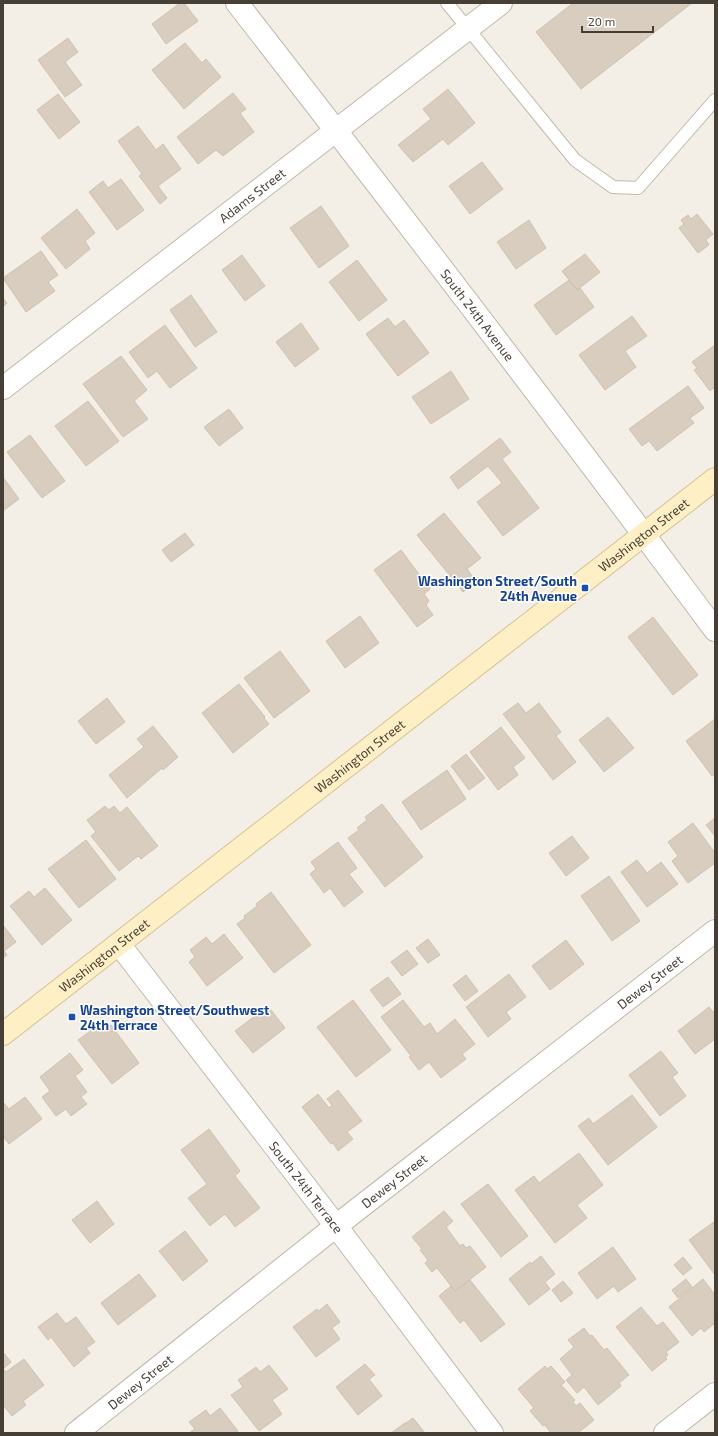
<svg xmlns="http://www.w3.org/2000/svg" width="718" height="1436" font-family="'Exo 2',sans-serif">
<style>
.building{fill:#d8cdbe;stroke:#d0c2ae}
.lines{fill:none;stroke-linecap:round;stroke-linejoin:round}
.lane-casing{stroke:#c2b9ab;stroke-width:14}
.street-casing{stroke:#c2b9ab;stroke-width:24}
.secondary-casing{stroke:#d5c294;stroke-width:24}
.lane{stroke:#fff;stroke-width:12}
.street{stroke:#fff;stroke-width:22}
.secondary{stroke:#ffefc4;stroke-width:22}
.transit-dot{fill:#1a4fb4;stroke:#fff;stroke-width:1.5}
.labels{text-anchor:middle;stroke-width:3;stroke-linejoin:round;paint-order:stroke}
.street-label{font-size:13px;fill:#463f35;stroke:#fff}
.transit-label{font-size:13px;font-weight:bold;fill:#164399;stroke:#fff;text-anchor:end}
</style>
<rect width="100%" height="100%" fill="#f3efe6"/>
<path class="building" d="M 180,3 L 184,3 L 198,21 L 166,44 L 152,24 Z
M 573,3 L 692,3 L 581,89 L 536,32 Z
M 68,38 L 78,52 L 65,62 L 82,85 L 65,97 L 38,60 Z
M 185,43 L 202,63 L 206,59 L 221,77 L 184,109 L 152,70 Z
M 448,89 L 475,123 L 448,145 L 443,139 L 413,162 L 398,145 L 431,119 L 423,109 Z
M 233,93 L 246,109 L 240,113 L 254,132 L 223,156 L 216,150 L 198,164 L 177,137 Z
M 58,94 L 80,122 L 59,139 L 37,110 Z
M 138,126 L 156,150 L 163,144 L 181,169 L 158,186 L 167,198 L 160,204 L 139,176 L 142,174 L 118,141 Z
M 482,162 L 503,189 L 470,214 L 449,186 Z
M 121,179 L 144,210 L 117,230 L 89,192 L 103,181 L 108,188 Z
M 321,206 L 349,246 L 319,268 L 290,228 Z
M 77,209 L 95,233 L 85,241 L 90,249 L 66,269 L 41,238 Z
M 697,214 L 713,234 L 706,240 L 709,245 L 698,253 L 679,228 L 684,224 L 681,220 L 688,215 L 691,219 Z
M 529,220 L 546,248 L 516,269 L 497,242 Z
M 41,251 L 58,275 L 48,282 L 55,291 L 26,312 L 3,278 Z
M 585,254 L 600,272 L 577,290 L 562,271 Z
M 242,255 L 265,286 L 245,301 L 222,270 Z
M 357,260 L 387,300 L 359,321 L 329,282 Z
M 569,280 L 577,290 L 580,288 L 594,307 L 556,335 L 534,305 Z
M 191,295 L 217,332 L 195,347 L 170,310 Z
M 3,298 L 7,303 L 3,307 Z
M 632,316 L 647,336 L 625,351 L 636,367 L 605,390 L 579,355 Z
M 388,318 L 395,327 L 404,320 L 429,353 L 398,376 L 366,334 Z
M 301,323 L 319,349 L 295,367 L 276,342 Z
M 165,325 L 197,368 L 170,388 L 157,371 L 148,378 L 129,352 Z
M 715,345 L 715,387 L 710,391 L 694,370 L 697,368 L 692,362 Z
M 121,356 L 147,390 L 134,401 L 148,419 L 123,437 L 83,384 Z
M 451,371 L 469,399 L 431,424 L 412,397 Z
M 688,386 L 704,408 L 690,418 L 694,423 L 657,451 L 649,441 L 642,446 L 629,429 Z
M 88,401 L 119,441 L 86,466 L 55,426 Z
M 229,409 L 243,428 L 219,446 L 204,427 Z
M 30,435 L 65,481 L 42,498 L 7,452 Z
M 500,438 L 511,452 L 502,459 L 539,508 L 503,536 L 477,502 L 502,483 L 488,466 L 458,489 L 450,477 Z
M 3,477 L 19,499 L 3,511 Z
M 444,513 L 481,558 L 467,569 L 476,581 L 463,592 L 417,535 Z
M 185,533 L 194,545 L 171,562 L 162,550 Z
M 401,550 L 430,589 L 424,594 L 429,601 L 426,605 L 433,615 L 417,627 L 374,570 Z
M 360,616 L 379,643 L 345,668 L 326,641 Z
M 653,617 L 698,675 L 673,695 L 628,637 Z
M 280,651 L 310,691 L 274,718 L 244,678 Z
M 239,684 L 265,717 L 264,718 L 269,724 L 233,753 L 202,713 Z
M 107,698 L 125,722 L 96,744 L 78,721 Z
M 518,703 L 526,713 L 539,703 L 561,732 L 556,736 L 576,762 L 553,780 L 503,714 Z
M 608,717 L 634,748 L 604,772 L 579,740 Z
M 715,719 L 715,774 L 712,776 L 686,741 Z
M 153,726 L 178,757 L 163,770 L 162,768 L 127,798 L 109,775 L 144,747 L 137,739 Z
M 501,727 L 525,758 L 513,767 L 518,775 L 498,790 L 470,752 Z
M 466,754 L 485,778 L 469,790 L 451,766 Z
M 447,770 L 466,799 L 421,830 L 402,802 Z
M 382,804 L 423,857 L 385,887 L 348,838 L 359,830 L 357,828 L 367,820 L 365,817 Z
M 105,806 L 109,810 L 114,806 L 120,813 L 127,807 L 158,846 L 141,859 L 138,856 L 119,871 L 91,836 L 96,832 L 87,820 Z
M 715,818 L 715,836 L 706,825 Z
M 693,823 L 715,853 L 715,863 L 688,883 L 672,861 L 678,856 L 668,842 Z
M 572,836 L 589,858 L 566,876 L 549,853 Z
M 86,840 L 116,879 L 79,908 L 48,869 Z
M 338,842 L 357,868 L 349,874 L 363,892 L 344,907 L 330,888 L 324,893 L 310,874 L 316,869 L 311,862 Z
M 637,860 L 647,873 L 661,862 L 678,884 L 647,907 L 621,872 Z
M 609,876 L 640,921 L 612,941 L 581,896 Z
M 45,888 L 72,920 L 42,945 L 10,906 L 29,891 L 34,897 Z
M 271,892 L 311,945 L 274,973 L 237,924 L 245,918 L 244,916 L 257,906 L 256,904 Z
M 3,925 L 16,942 L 4,951 L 7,955 L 3,958 Z
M 224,934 L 243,958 L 207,986 L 189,962 L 195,957 L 190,950 L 206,937 L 212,944 Z
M 428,939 L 440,955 L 428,963 L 416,948 Z
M 566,940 L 584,964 L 550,990 L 532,966 Z
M 407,950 L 418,964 L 402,976 L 391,962 Z
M 509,974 L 526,997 L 506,1012 L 511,1019 L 488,1037 L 466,1007 Z
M 466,975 L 478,991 L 465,1001 L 453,985 Z
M 388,977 L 401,994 L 383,1007 L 370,990 Z
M 353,1000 L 391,1050 L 356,1077 L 317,1027 Z
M 403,1000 L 424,1027 L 430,1023 L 437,1034 L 455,1019 L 475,1044 L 462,1054 L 466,1059 L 441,1078 L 429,1062 L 419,1070 L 409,1057 L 411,1056 L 381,1017 Z
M 268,1006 L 285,1028 L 253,1053 L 235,1031 Z
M 709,1007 L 715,1014 L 715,1039 L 695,1054 L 678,1031 Z
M 100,1024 L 104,1030 L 111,1025 L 139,1063 L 112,1084 L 78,1040 Z
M 661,1051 L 678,1073 L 672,1077 L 686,1096 L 660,1116 L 629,1075 Z
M 70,1053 L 83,1070 L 75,1076 L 87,1092 L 81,1097 L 87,1104 L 71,1116 L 66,1109 L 56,1116 L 42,1097 L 50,1091 L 40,1077 Z
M 338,1090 L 362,1121 L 347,1132 L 353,1139 L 338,1151 L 333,1143 L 331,1144 L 302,1107 L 318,1094 L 329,1108 L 332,1105 L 327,1099 Z
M 632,1095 L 657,1127 L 608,1165 L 578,1126 L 589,1118 L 593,1124 Z
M 25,1097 L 42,1119 L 9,1144 L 3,1136 L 3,1102 L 9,1109 Z
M 209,1129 L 240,1171 L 235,1176 L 260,1208 L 235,1227 L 225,1214 L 210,1226 L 188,1198 L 207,1184 L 181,1150 Z
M 579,1153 L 603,1185 L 577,1205 L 587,1218 L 555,1243 L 515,1190 L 534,1176 L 539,1183 Z
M 488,1184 L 528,1236 L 501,1257 L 461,1204 Z
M 97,1201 L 114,1224 L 90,1243 L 72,1220 Z
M 444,1211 L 453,1221 L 446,1227 L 460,1246 L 463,1244 L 466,1248 L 470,1246 L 486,1267 L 455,1291 L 437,1268 L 432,1272 L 425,1263 L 428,1260 L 420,1250 L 422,1249 L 412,1237 Z
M 715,1221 L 715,1275 L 689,1240 Z
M 185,1231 L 208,1261 L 183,1281 L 159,1251 Z
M 613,1247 L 636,1279 L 618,1292 L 614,1286 L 597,1299 L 578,1273 Z
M 541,1256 L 555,1274 L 545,1282 L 550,1289 L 529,1305 L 509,1279 L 530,1262 L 531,1264 Z
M 683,1257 L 692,1268 L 683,1275 L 674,1265 Z
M 139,1274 L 156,1296 L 118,1325 L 101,1303 Z
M 686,1279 L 692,1287 L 678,1298 L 672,1290 Z
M 703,1279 L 715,1295 L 715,1314 L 713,1315 L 715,1317 L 715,1323 L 704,1332 L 701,1328 L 692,1336 L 669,1307 Z
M 470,1280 L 505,1324 L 481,1342 L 464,1320 L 460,1323 L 439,1296 L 451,1286 L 455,1291 Z
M 563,1281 L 573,1293 L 561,1302 L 552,1290 Z
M 327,1304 L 340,1322 L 332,1328 L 340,1339 L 316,1357 L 293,1327 L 317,1309 L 319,1311 Z
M 641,1307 L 657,1326 L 663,1322 L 679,1342 L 666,1352 L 668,1355 L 665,1357 L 667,1359 L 652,1371 L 616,1327 Z
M 57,1313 L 66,1324 L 76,1317 L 95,1342 L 86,1348 L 90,1353 L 74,1367 L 51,1337 L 48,1340 L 38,1327 Z
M 584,1328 L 590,1336 L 592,1335 L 604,1350 L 607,1348 L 629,1375 L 619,1383 L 621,1386 L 598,1405 L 584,1387 L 577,1393 L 566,1380 L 572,1375 L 560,1359 L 574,1347 L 568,1340 Z
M 3,1352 L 11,1362 L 3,1369 Z
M 24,1359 L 44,1385 L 23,1401 L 26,1405 L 12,1416 L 3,1405 L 3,1369 L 6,1372 Z
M 365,1364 L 375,1375 L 369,1379 L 382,1396 L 358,1415 L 336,1387 Z
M 269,1365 L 288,1389 L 272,1400 L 282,1414 L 259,1431 L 231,1395 L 243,1387 L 238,1380 L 256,1367 L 260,1372 Z
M 545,1366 L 547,1369 L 551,1366 L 565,1382 L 561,1385 L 575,1400 L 573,1402 L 576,1406 L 580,1403 L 594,1420 L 578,1433 L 551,1433 L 545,1425 L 543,1426 L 530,1411 L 534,1408 L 518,1389 Z
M 220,1408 L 238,1431 L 235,1433 L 189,1433 L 195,1429 L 189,1422 L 206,1410 L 210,1416 Z
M 413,1418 L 425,1433 L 391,1433 L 405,1423 L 406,1423 Z"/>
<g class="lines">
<defs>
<path id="lane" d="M 447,3 L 575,160 L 613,187 L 638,188 L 715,100"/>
<g id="street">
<path id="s1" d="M 237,3 C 398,210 558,419 715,630"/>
<path id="s2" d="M 3,388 L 501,3"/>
<path id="s3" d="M 119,944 L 336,1226 L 492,1433"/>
<path id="s4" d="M 76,1433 L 336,1226 L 715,931"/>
<path d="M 665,1433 L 715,1394"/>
</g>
<g id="secondary">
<path id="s5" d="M 3,1034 L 715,479"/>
</g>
</defs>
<use href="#lane" class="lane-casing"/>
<use href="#street" class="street-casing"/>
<use href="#secondary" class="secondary-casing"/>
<use href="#lane" class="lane"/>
<use href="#street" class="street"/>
<use href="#secondary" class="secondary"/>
</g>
<g class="transit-dot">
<rect x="581" y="584" width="8" height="8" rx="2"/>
<rect x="68" y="1013" width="8" height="8" rx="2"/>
</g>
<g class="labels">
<g class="street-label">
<text dy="5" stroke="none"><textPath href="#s2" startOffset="315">Adams Street</textPath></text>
<text dy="5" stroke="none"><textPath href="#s1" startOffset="394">South 24th Avenue</textPath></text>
<text dy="5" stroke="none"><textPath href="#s5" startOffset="812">Washington Street</textPath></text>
<text dy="5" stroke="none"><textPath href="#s5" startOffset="452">Washington Street</textPath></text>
<text dy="5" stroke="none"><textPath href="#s5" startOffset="128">Washington Street</textPath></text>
<text dy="5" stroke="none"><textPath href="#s4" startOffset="730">Dewey Street</textPath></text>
<text dy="5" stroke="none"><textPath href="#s4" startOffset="406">Dewey Street</textPath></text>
<text dy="5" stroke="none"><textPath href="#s3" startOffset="307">South 24th Terrace</textPath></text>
<text dy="5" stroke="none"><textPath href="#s4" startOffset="82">Dewey Street</textPath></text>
</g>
<g class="transit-label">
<text x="577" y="586">Washington Street/South<tspan x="577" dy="15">24th Avenue</tspan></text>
<text x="80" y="1015" text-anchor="start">Washington Street/Southwest<tspan x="80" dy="15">24th Terrace</tspan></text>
</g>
</g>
<rect width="718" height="1436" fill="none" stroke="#463f35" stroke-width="8"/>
<path d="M582 26v6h71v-6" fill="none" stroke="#463f35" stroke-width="2"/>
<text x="588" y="26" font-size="12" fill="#463f35" stroke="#ffffff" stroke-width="3" paint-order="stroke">20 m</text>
</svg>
